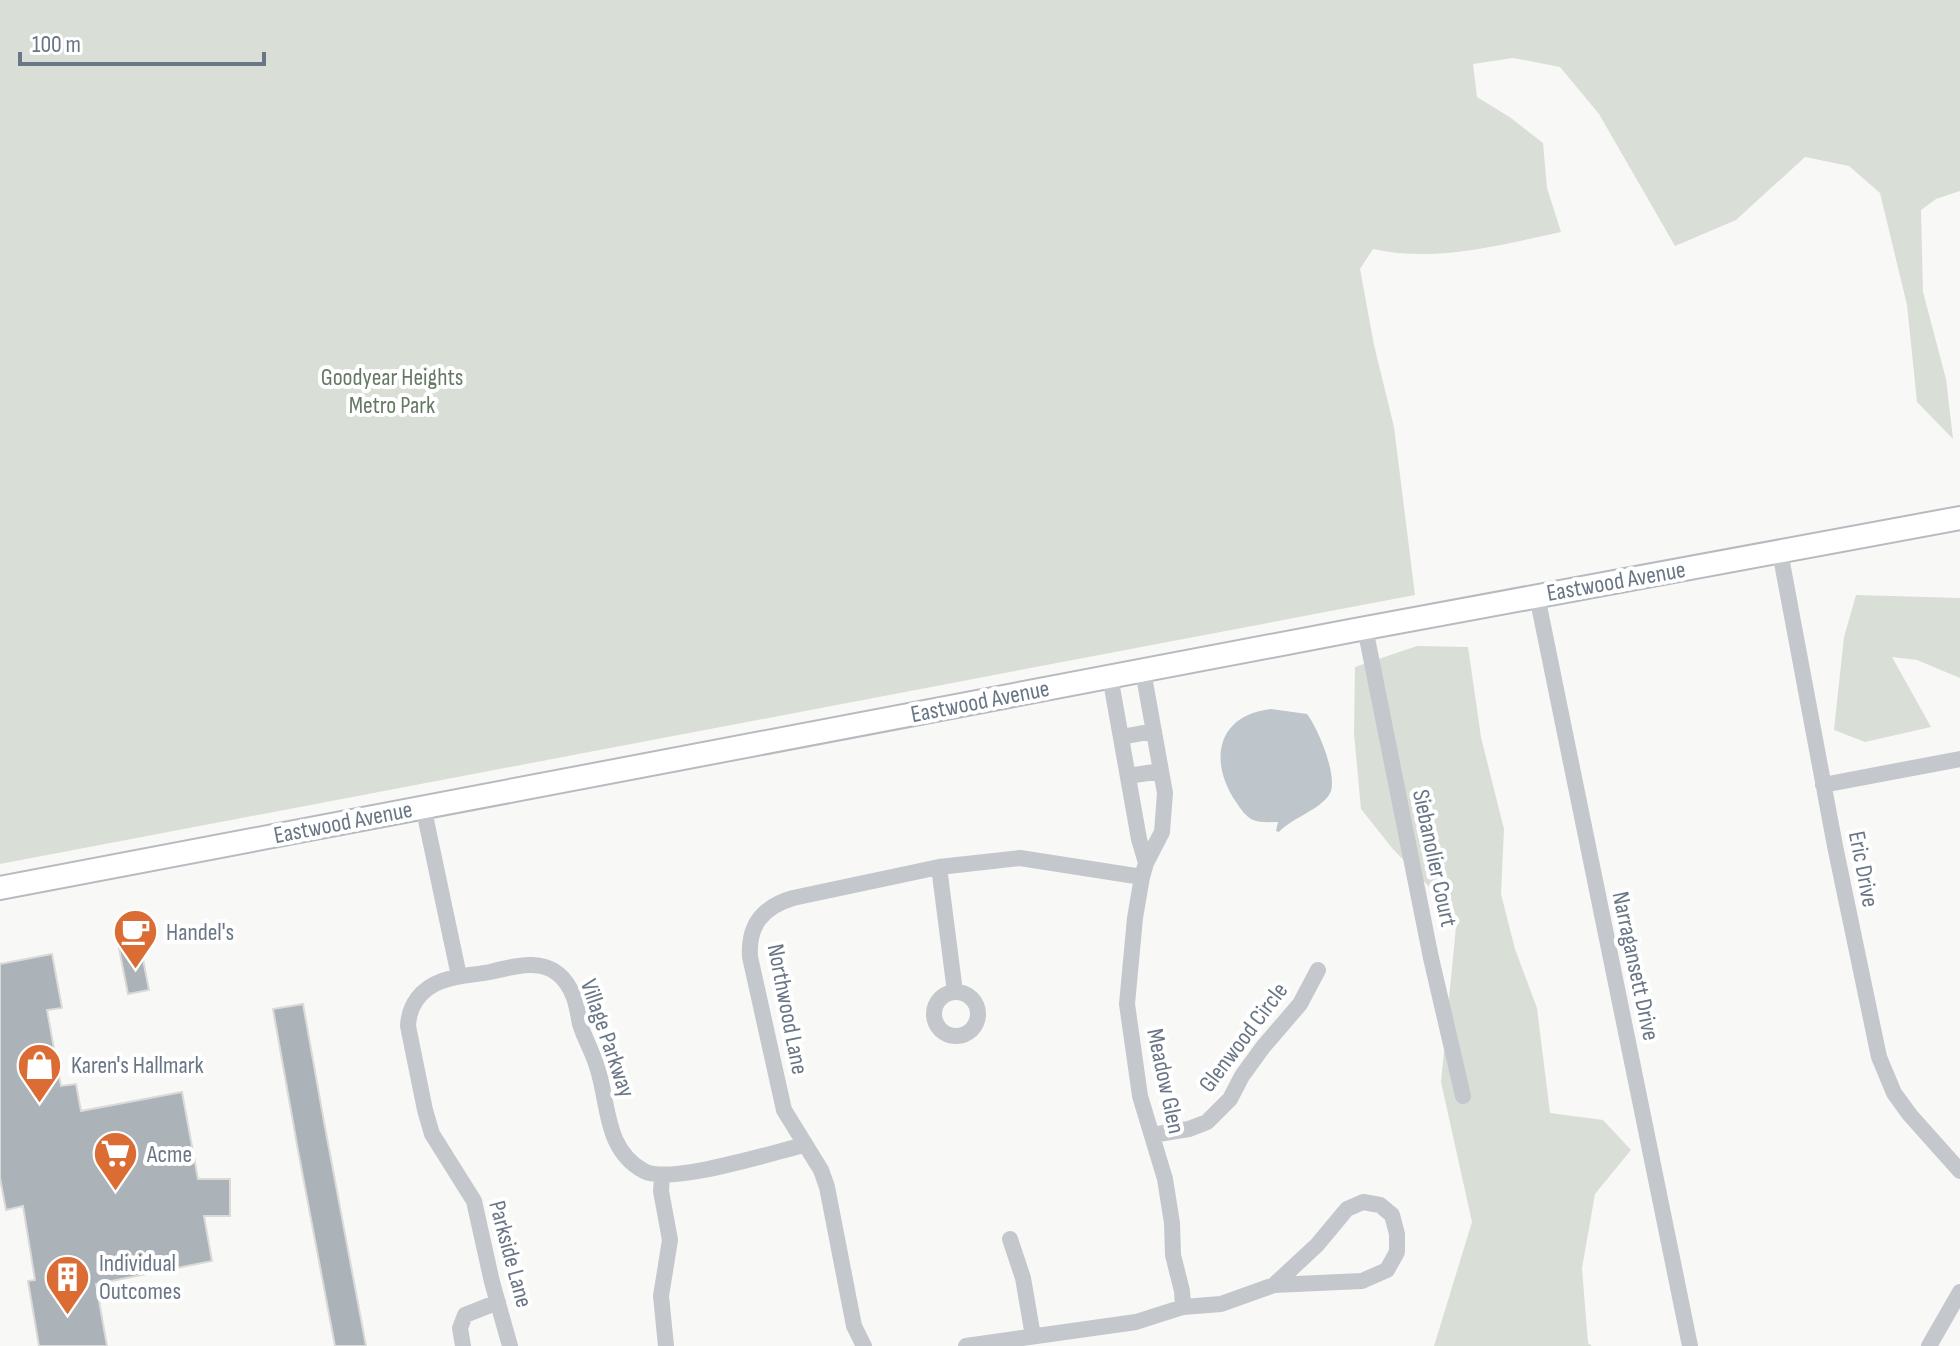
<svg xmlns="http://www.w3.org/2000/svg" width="1960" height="1346" font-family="'Sofia Sans Condensed',sans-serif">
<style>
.green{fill:#d9dfd7}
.water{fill:#bec6cc}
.building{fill:#abb2b8;stroke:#dadad8;stroke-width:2}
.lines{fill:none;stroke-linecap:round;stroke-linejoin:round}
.secondary-casing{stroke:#b7bbc0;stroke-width:26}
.street{stroke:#c4c7cb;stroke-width:16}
.secondary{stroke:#fff;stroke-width:22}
.labels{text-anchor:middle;stroke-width:8;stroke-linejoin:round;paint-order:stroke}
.park-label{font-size:24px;fill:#657863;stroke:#fff}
.street-label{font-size:24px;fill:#697686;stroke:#fff}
.poi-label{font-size:24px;fill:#697686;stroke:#fff;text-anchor:start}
</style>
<rect width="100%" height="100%" fill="#f8f8f6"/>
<path class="green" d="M 0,0 L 1960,0 L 1960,191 L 1936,199 L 1921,210 L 1923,292 L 1946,379 L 1953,439 L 1917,402 L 1907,305 L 1880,193 L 1849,166 L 1805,157 L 1736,220 L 1675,246 L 1599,114 L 1560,67 L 1513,58 L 1473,64 L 1477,97 L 1511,118 L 1543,143 L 1547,188 L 1561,232 C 1500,245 1435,263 1373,249 L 1360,269 L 1374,345 L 1394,427 L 1415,595 L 0,864 Z
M 1856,595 L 1960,598 L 1960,678 L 1917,660 L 1892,657 L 1931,727 L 1865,742 L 1834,730 L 1844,637 Z
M 1417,646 L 1468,647 L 1481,737 L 1504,829 L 1501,894 L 1515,949 L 1537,1008 L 1550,1113 L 1603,1120 L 1631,1150 L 1595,1194 L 1582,1268 L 1588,1343 L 1592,1346 L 1434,1346 L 1472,1222 L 1441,1082 L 1457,916 L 1392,848 L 1361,809 L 1354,733 L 1355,667 Z"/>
<path class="water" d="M 1271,709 L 1307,714 C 1318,728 1340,780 1329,795 C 1318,811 1293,817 1279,832 L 1276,831 L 1278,822 C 1271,822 1260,823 1253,820 C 1246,817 1240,808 1236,802 C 1208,761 1217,715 1271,709 Z"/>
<path class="building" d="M 140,944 L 149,990 L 128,994 L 119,948 Z
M 52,954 L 62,1008 L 47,1010 L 58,1071 L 61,1086 L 76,1084 L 81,1111 L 182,1092 L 198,1179 L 230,1179 L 230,1216 L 204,1216 L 212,1261 L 96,1284 L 107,1346 L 39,1346 L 28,1281 L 35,1280 L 23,1206 L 6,1210 L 0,1178 L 0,964 Z
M 303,1004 L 324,1122 L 366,1346 L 335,1346 L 298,1150 L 273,1009 Z"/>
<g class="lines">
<defs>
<path id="secondary" d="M 0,888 L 1355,630 L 1960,518"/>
</defs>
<use href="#secondary" class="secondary-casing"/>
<path class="street" d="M 1780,552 L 1835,846 L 1879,1057 L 1894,1093 L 1910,1115 L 1960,1171
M 1537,596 L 1690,1346
M 1365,628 L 1431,958 L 1463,1096
M 1143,671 L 1165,793 L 1162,832 L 1146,863 L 1142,877 L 1135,918 L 1127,1004 L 1140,1096 L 1165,1179 L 1172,1223 L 1173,1255 L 1182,1291 L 1183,1307
M 1110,676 L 1139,839 L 1146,863
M 1121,737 L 1154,731
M 1128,776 L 1161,771
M 1823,785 L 1960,759
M 423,806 L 459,976
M 939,867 L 955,992
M934 1014a22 22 0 1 1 44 0a22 22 0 1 1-44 0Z
M 1152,1135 L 1189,1129 L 1207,1122 L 1230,1099 L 1242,1076 L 1263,1047 L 1300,1004 L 1318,970
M 662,1176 L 661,1191 L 670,1240 L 661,1296 L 666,1346
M 1010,1239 L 1023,1278 L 1033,1336
M 463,1346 L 460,1328 L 465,1315 L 498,1302
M 510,1346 L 492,1282 L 474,1201 L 432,1134 L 425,1110 L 408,1026 C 409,1004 422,988 442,981 C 458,975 474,975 490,972 C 524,964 556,955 573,995 C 577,1004 578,1015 580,1024 C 585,1040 594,1054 598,1070 C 609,1106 605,1150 644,1171 C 670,1185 771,1153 804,1145
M 864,1346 L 854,1326 L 827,1187 L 821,1170 L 784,1110 L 750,957 C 748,926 762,907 793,898 L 939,867 L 1020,858 L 1142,877
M 966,1346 L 1136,1322 L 1183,1307 L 1221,1304 L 1274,1285 L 1362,1281 L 1387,1270 L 1397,1252 L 1397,1234 L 1392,1215 L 1380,1205 L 1363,1202 L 1347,1209 L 1317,1245 L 1274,1285
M 1929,1346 L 1960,1292"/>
<use href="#secondary" class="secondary"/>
</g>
<defs>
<symbol id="cafe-pin" viewBox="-11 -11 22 30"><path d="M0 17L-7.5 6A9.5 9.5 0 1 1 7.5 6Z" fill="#db6c33" stroke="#fff"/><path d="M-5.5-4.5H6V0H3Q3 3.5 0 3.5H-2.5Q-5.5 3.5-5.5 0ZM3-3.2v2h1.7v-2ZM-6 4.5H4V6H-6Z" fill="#fff"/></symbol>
<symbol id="shop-pin" viewBox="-11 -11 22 30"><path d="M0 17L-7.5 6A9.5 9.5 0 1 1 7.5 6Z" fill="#db6c33" stroke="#fff"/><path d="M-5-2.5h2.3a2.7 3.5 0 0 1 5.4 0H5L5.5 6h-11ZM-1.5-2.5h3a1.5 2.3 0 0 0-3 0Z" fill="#fff"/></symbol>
<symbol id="supermarket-pin" viewBox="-11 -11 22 30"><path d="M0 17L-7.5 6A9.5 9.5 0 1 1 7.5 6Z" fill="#db6c33" stroke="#fff"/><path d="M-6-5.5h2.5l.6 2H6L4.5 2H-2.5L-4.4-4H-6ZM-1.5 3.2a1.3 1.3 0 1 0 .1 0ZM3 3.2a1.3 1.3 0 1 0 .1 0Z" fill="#fff"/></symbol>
<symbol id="building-pin" viewBox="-11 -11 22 30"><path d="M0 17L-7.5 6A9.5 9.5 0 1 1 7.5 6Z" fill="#db6c33" stroke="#fff"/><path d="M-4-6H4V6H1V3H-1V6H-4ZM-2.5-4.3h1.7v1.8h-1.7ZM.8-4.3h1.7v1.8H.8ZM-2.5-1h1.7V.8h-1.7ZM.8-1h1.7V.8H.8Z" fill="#fff"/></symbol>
</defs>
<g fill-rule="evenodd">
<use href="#cafe-pin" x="110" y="906" width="51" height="69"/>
<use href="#shop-pin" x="14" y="1040" width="51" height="69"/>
<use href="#supermarket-pin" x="90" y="1128" width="51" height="69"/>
<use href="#building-pin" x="42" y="1252" width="51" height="69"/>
</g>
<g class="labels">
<g class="park-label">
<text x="392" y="385">Goodyear Heights<tspan x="392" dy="28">Metro Park</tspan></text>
</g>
<g class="street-label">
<text transform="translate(1616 581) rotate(-10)" y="8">Eastwood Avenue</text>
<text transform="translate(980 701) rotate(-11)" y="8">Eastwood Avenue</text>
<text transform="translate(343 822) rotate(-11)" y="8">Eastwood Avenue</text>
<text transform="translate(1435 858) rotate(78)" y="8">Siebanolier Court</text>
<text transform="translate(1864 869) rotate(79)" y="8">Eric Drive</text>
<text transform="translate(1636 966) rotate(78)" y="8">Narragansett Drive</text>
<text transform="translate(788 1009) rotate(79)" y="8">Northwood Lane</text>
<text transform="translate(1243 1037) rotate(-53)" y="8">Glenwood Circle</text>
<text transform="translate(608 1038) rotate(71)" y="8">Village Parkway</text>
<text transform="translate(1166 1081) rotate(78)" y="8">Meadow Glen</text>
<text transform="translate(511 1254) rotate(75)" y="8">Parkside Lane</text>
</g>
<g class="poi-label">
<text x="166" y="940">Handel's</text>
<text x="71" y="1073">Karen's Hallmark</text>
<text x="147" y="1162">Acme</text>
<text x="99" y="1271">Individual<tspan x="99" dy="28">Outcomes</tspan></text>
</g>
</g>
<path d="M20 52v12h244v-12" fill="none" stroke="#697686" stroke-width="4"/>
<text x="32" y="52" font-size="24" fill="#697686" stroke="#ffffff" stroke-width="6" paint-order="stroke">100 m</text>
</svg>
